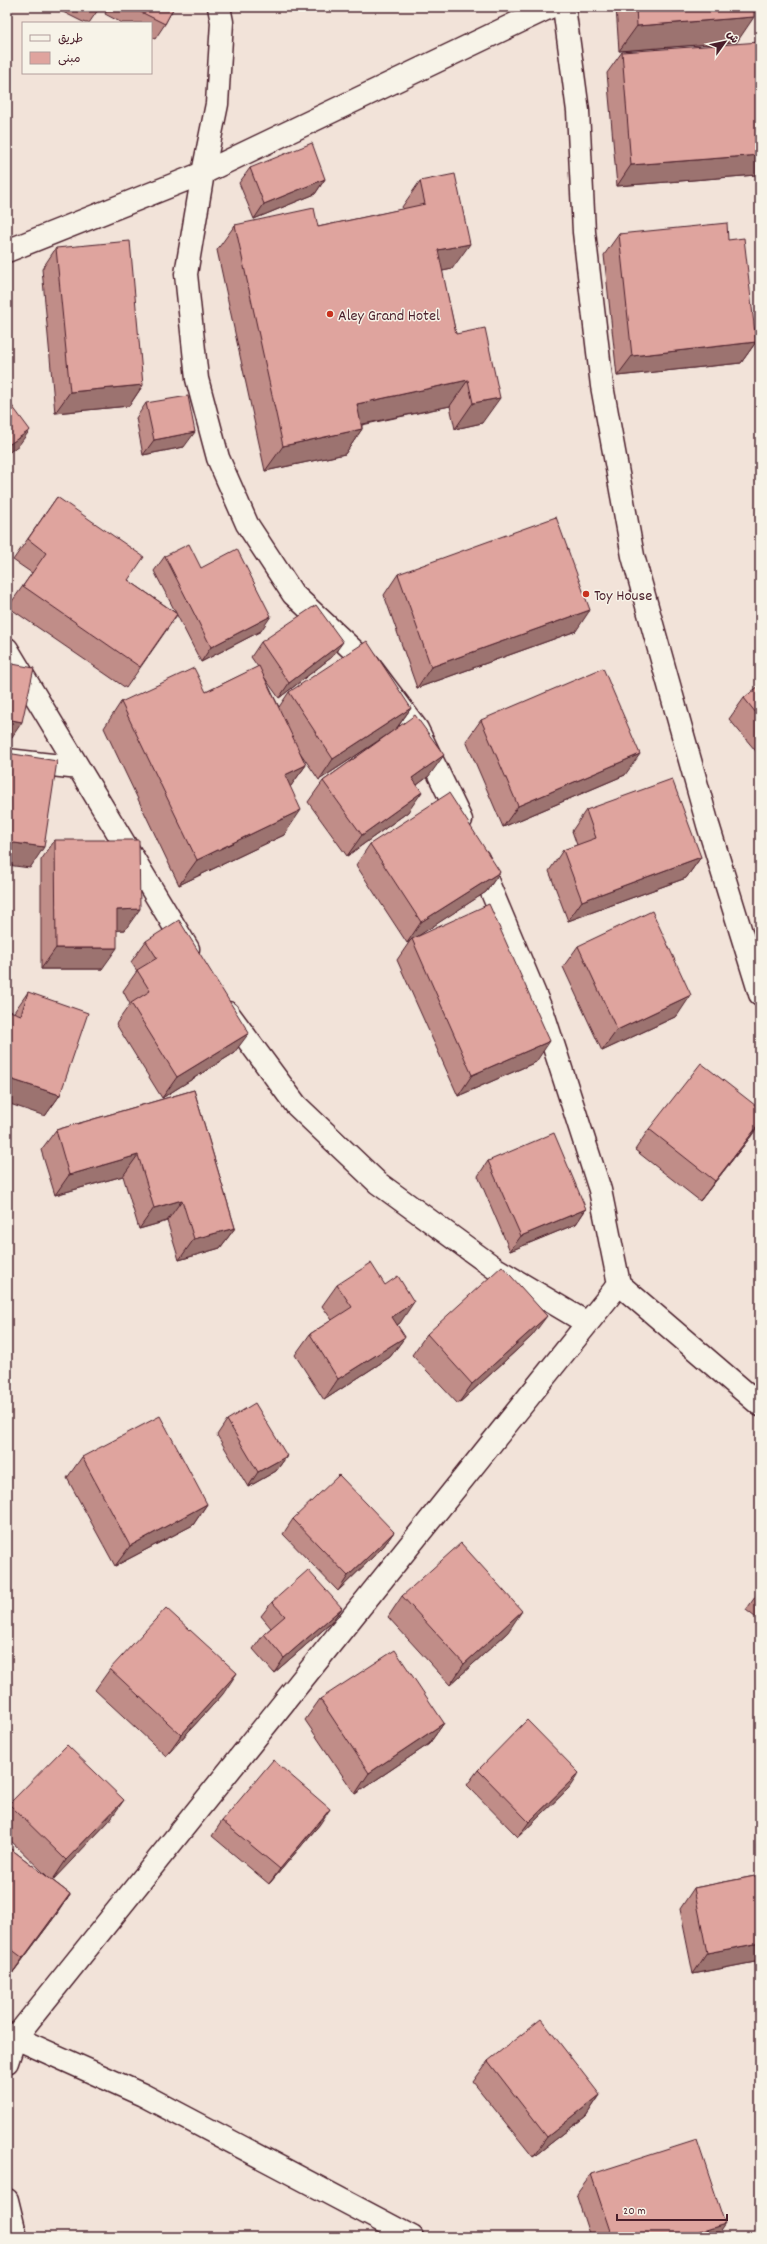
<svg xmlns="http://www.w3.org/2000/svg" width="767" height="2244" font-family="Dekko,'Playpen Sans Arabic',sans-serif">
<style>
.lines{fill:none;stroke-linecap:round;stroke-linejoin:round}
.street-casing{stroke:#4a1f2b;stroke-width:25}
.secondary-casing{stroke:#4a1f2b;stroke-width:25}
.street{stroke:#f7f3e8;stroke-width:22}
.secondary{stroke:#f7f3e8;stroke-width:22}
.wall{fill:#c08d88;stroke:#4a1f2b}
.shaded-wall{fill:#9c736f;stroke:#4a1f2b}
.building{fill:#dfa49e;stroke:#4a1f2b}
.poi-dot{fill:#c8321e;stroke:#f7f3e8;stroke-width:1.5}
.labels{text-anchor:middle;stroke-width:3;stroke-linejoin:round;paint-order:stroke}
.poi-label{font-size:16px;fill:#4a1f2b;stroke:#f7f3e8;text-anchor:start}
</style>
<rect width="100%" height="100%" fill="#f2e3d9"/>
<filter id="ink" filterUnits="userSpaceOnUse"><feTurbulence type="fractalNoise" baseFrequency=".025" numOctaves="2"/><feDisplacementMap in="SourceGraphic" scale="8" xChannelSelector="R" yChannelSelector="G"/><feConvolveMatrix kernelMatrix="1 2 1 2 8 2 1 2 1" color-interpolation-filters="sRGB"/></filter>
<g filter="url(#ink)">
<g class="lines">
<defs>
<path id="street" d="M 219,7 L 222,22 L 217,104 L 203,173 L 186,274 L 197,379 L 218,458 L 247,524 L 293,594 L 369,665 L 417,729 L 461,820
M 7,251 L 203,173 L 550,7
M 7,649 L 188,949
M 7,760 L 79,768
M 478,859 L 544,1016 L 600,1190 L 619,1284 L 760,1405
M 228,1013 L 296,1105 L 378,1183 L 496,1269 L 587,1323
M 7,2062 L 15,2038 L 619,1284
M 7,2200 L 16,2237"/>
<path id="secondary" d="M 564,7 L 578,111 L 584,232 L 602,386 L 633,556 L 708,825 L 760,994
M 7,2034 L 143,2095 L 412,2237"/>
</defs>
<use href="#street" class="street-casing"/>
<use href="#secondary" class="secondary-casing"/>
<use href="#street" class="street"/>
<use href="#secondary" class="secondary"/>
</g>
<path class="wall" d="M 53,7 L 100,7 L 89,23 L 85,23 Z
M 108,7 L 174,7 L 165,24 L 155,39 L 151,37 L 151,23 L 122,23 L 105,14 Z
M 616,7 L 754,7 L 737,42 L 619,51 Z
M 622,52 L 756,175 L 617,186 L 607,73 Z
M 250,168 L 325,179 L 315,194 L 254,219 L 239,183 Z
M 420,181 L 452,269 L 442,271 L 456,334 L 482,423 L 455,429 L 450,406 L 362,425 L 362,429 L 345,454 L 265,471 L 217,250 L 235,225 L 318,227 L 403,209 L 402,207 Z
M 619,234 L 728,240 L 756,342 L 741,363 L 617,376 L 604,255 Z
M 56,248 L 143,385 L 129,406 L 55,413 L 42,269 Z
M 146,403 L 184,447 L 143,455 L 136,418 Z
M 57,497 L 128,580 L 176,613 L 154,571 L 165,556 L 201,568 L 261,631 L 201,662 L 177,615 L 126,688 L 8,607 L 32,573 L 13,560 Z
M 398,574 L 576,631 L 417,688 L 384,595 Z
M 261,642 L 332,657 L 279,698 L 264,677 L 279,707 L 289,692 L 411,708 L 397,728 L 429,776 L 417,785 L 408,812 L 347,856 L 308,802 L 323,781 L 389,734 L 319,780 L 299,751 L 306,765 L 290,787 L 284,835 L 179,885 L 104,728 L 121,702 L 206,692 L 258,667 L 251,657 Z
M 760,685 L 760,756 L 729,719 L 744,698 Z
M 481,720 L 625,775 L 503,827 L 466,741 Z
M 586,810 L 701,857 L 686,878 L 568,921 L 549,871 L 563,850 L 577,845 L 572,831 Z
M 55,840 L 125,930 L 117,930 L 102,969 L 41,969 L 41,860 Z
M 370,844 L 500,872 L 486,892 L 417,936 L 536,1062 L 458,1096 L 397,960 L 410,941 L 407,943 L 356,865 Z
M 146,941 L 234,1053 L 162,1098 L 116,1024 L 130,1004 L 123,991 L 137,971 L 131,962 Z
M 578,946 L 677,1016 L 602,1051 L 563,967 Z
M 28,992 L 60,1095 L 45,1116 L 14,1012 Z
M 194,1090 L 235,1228 L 220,1248 L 179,1260 L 167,1221 L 139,1229 L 123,1176 L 55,1195 L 41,1150 L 56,1130 Z
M 649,1129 L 752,1135 L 700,1201 L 635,1150 Z
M 488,1161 L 586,1209 L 576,1224 L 510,1251 L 478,1176 Z
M 337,1285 L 400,1323 L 397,1325 L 405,1337 L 390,1357 L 324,1400 L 295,1355 L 310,1334 L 332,1320 L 322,1306 Z
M 427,1334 L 532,1336 L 458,1404 L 412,1355 Z
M 227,1420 L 287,1456 L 276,1471 L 248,1487 L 217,1435 Z
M 82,1457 L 207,1504 L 193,1525 L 115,1566 L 67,1478 Z
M 293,1519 L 394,1532 L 383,1547 L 338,1591 L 283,1534 Z
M 760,1590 L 760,1621 L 746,1610 Z
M 402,1596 L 508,1632 L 450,1685 L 388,1617 Z
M 272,1602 L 342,1608 L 331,1623 L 274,1673 L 253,1649 L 264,1634 L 271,1628 L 261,1616 Z
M 110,1669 L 223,1694 L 166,1756 L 95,1690 Z
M 320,1699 L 444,1723 L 429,1744 L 355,1794 L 305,1720 Z
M 478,1770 L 569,1788 L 518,1837 L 467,1785 Z
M 9,1804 L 109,1821 L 52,1880 L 70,1894 L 56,1915 L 8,1979 L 7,1978 L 7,1846 L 49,1878 L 7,1837 L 7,1808 Z
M 222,1821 L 320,1824 L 269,1884 L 212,1836 Z
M 760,1875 L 760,1988 L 755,1962 L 693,1974 L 680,1909 L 694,1888 Z
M 488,2061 L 600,2095 L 586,2116 L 533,2157 L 473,2082 Z
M 591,2174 L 716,2237 L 590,2237 L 576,2194 Z"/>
<path class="shaded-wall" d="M 754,17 L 737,42 L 619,51 L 637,26 Z
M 760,155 L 760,169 L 756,175 L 617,186 L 631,165 Z
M 325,179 L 315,194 L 254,219 L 264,204 Z
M 470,244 L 452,269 L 420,276 L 438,250 Z
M 756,342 L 741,363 L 617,376 L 632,356 Z
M 468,380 L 450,406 L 339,429 L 357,404 Z
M 143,385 L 129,406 L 55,413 L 70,392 Z
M 500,398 L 482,423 L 455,429 L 473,403 Z
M 362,429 L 345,454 L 265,471 L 283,446 Z
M 30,430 L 19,445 L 7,454 L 7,446 Z
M 195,432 L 184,447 L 143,455 L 154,440 Z
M 590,610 L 576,631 L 417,688 L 431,667 Z
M 271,616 L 261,631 L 201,662 L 211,647 Z
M 343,642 L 332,657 L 279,698 L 289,683 Z
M 411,708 L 396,729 L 319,780 L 333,759 Z
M 7,719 L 22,722 L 8,743 L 7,743 Z
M 640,754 L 625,775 L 503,827 L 518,806 Z
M 444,755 L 429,776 L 398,799 L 412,778 Z
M 306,765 L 288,790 L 285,775 Z
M 422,792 L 408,812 L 347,856 L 362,835 Z
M 301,810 L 284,835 L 179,885 L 197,860 Z
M 7,842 L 44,847 L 30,868 L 7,865 Z
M 701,857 L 686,878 L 568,921 L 582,901 Z
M 500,872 L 486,892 L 412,940 L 412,939 L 410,941 L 407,943 L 421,922 Z
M 140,909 L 125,930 L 102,931 L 117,910 Z
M 56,948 L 117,948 L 102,969 L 41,969 Z
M 691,995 L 677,1016 L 602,1051 L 617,1030 Z
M 249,1033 L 234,1053 L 162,1098 L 177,1077 Z
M 550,1041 L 536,1062 L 458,1096 L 472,1075 Z
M 7,1078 L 60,1095 L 45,1116 L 7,1103 Z
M 760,1123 L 760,1125 L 752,1135 L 700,1201 L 715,1181 Z
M 138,1155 L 123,1176 L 55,1195 L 69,1175 Z
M 182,1200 L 167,1221 L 139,1229 L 154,1208 Z
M 586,1209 L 576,1224 L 510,1251 L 521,1236 Z
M 235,1228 L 220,1248 L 179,1260 L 194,1239 Z
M 414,1302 L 400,1323 L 377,1338 L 392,1317 Z
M 547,1316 L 532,1336 L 458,1404 L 472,1384 Z
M 405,1337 L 390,1357 L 324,1400 L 338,1379 Z
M 287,1456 L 276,1471 L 248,1487 L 258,1472 Z
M 207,1504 L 193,1525 L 115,1566 L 130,1546 Z
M 394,1532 L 383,1547 L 338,1591 L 348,1576 Z
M 342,1608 L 331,1623 L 274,1673 L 284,1658 Z
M 522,1611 L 508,1632 L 450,1685 L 464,1664 Z
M 237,1673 L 223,1694 L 166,1756 L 181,1735 Z
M 444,1723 L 429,1744 L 355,1794 L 369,1773 Z
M 579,1773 L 569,1788 L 518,1837 L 529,1822 Z
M 124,1800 L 109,1821 L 52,1881 L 66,1860 Z
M 330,1809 L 320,1824 L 269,1884 L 280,1869 Z
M 70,1894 L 56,1915 L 8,1979 L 23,1958 Z
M 760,1943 L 760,1954 L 755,1962 L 693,1974 L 707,1953 Z
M 600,2095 L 586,2116 L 533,2157 L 547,2137 Z
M 725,2224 L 716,2237 L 684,2237 Z"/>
<path class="building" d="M 131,7 L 174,7 L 165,24 Z
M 636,7 L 754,7 L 754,17 L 637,26 Z
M 760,42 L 760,155 L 631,165 L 622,52 Z
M 312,143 L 325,179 L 264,204 L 250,168 Z
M 455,174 L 470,244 L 438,250 L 456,334 L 485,328 L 500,398 L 473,403 L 468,380 L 357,404 L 362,429 L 283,446 L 235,225 L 314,208 L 318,227 L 425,204 L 420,181 Z
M 727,223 L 728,240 L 744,238 L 756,342 L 632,356 L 619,234 Z
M 130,241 L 143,385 L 70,392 L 56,248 Z
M 188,396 L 195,432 L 154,440 L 146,403 Z
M 7,399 L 30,430 L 7,446 Z
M 57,497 L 144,557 L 128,580 L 177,614 L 140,667 L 23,586 L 46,553 L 28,539 Z
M 556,517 L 590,610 L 431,667 L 398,574 Z
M 189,544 L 201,568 L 237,549 L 271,616 L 211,647 L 165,556 Z
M 316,605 L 343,642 L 289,683 L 261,642 Z
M 367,641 L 411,708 L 333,759 L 289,692 Z
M 7,663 L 34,668 L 22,722 L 7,719 Z
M 259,666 L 306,765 L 285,775 L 301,810 L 197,860 L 121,702 L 194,668 L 206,692 Z
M 603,668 L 640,754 L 518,806 L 481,720 Z
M 760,685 L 760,718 L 744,698 Z
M 415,715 L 444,755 L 412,778 L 422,792 L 362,835 L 323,781 Z
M 7,753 L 57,761 L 44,847 L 7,842 Z
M 672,779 L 701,857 L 582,901 L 563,850 L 596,838 L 586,810 Z
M 449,793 L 500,872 L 421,922 L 370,844 Z
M 55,840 L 139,840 L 140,909 L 117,910 L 117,948 L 56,948 Z
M 489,904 L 550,1041 L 472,1075 L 412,939 Z
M 652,911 L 691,995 L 617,1030 L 578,946 Z
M 179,920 L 249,1033 L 177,1077 L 131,1003 L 150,991 L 137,970 L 157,958 L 146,941 Z
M 28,992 L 88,1013 L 60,1095 L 7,1078 L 7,1010 L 21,1015 Z
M 701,1063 L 760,1109 L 760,1123 L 715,1181 L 649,1129 Z
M 194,1090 L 235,1228 L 194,1239 L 182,1200 L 154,1208 L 138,1155 L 69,1175 L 56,1130 Z
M 554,1133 L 586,1209 L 521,1236 L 488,1161 Z
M 371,1263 L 385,1285 L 398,1276 L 414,1302 L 392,1317 L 405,1337 L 338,1379 L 310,1334 L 352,1307 L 337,1285 Z
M 502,1266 L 547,1316 L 472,1384 L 427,1334 Z
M 255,1403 L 287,1456 L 258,1472 L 227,1420 Z
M 160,1416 L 207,1504 L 130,1546 L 82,1457 Z
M 339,1475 L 394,1532 L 348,1576 L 293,1519 Z
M 461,1543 L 522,1611 L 464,1664 L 402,1596 Z
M 308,1570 L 342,1608 L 284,1658 L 264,1634 L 285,1616 L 272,1602 Z
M 166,1608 L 237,1673 L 181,1735 L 110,1669 Z
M 395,1650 L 444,1723 L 369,1773 L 320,1699 Z
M 527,1720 L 579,1773 L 529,1822 L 478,1770 Z
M 67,1745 L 124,1800 L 66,1860 L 9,1804 Z
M 273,1760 L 330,1809 L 280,1869 L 222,1821 Z
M 7,1846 L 70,1894 L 23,1958 L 7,1946 Z
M 760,1875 L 760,1943 L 707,1953 L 694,1888 Z
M 541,2019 L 600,2095 L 547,2137 L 488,2061 Z
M 697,2140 L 725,2224 L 684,2237 L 612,2237 L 591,2174 Z"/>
</g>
<g class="poi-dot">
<circle cx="330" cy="314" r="4"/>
<circle cx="586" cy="594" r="4"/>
</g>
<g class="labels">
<g class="poi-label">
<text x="338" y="320">Aley Grand Hotel</text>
<text x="594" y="600">Toy House</text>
</g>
</g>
<rect width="767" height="2244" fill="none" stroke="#f7f3e8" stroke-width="24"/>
<rect x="12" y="12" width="743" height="2220" fill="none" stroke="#4a1f2b" stroke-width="1.5" filter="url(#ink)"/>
<rect x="22" y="22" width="130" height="52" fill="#f7f3e8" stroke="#b29e9c"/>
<rect x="30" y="35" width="20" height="6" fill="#f7f3e8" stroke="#b29e9c"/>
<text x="58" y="42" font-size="12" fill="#4a1f2b">طريق</text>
<rect x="30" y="52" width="20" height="12" fill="#dfa49e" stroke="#b29e9c"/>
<text x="58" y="62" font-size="12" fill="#4a1f2b">مبنى</text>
<g transform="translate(725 42) rotate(57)" stroke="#f7f3e8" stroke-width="3" paint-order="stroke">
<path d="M0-3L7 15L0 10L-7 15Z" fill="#4a1f2b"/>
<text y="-6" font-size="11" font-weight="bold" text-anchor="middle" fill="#4a1f2b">ش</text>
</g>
<path d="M617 2214v6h110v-6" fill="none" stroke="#4a1f2b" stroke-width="2"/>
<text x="623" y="2214" font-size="12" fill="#4a1f2b" stroke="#f7f3e8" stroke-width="3" paint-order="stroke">20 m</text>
</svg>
